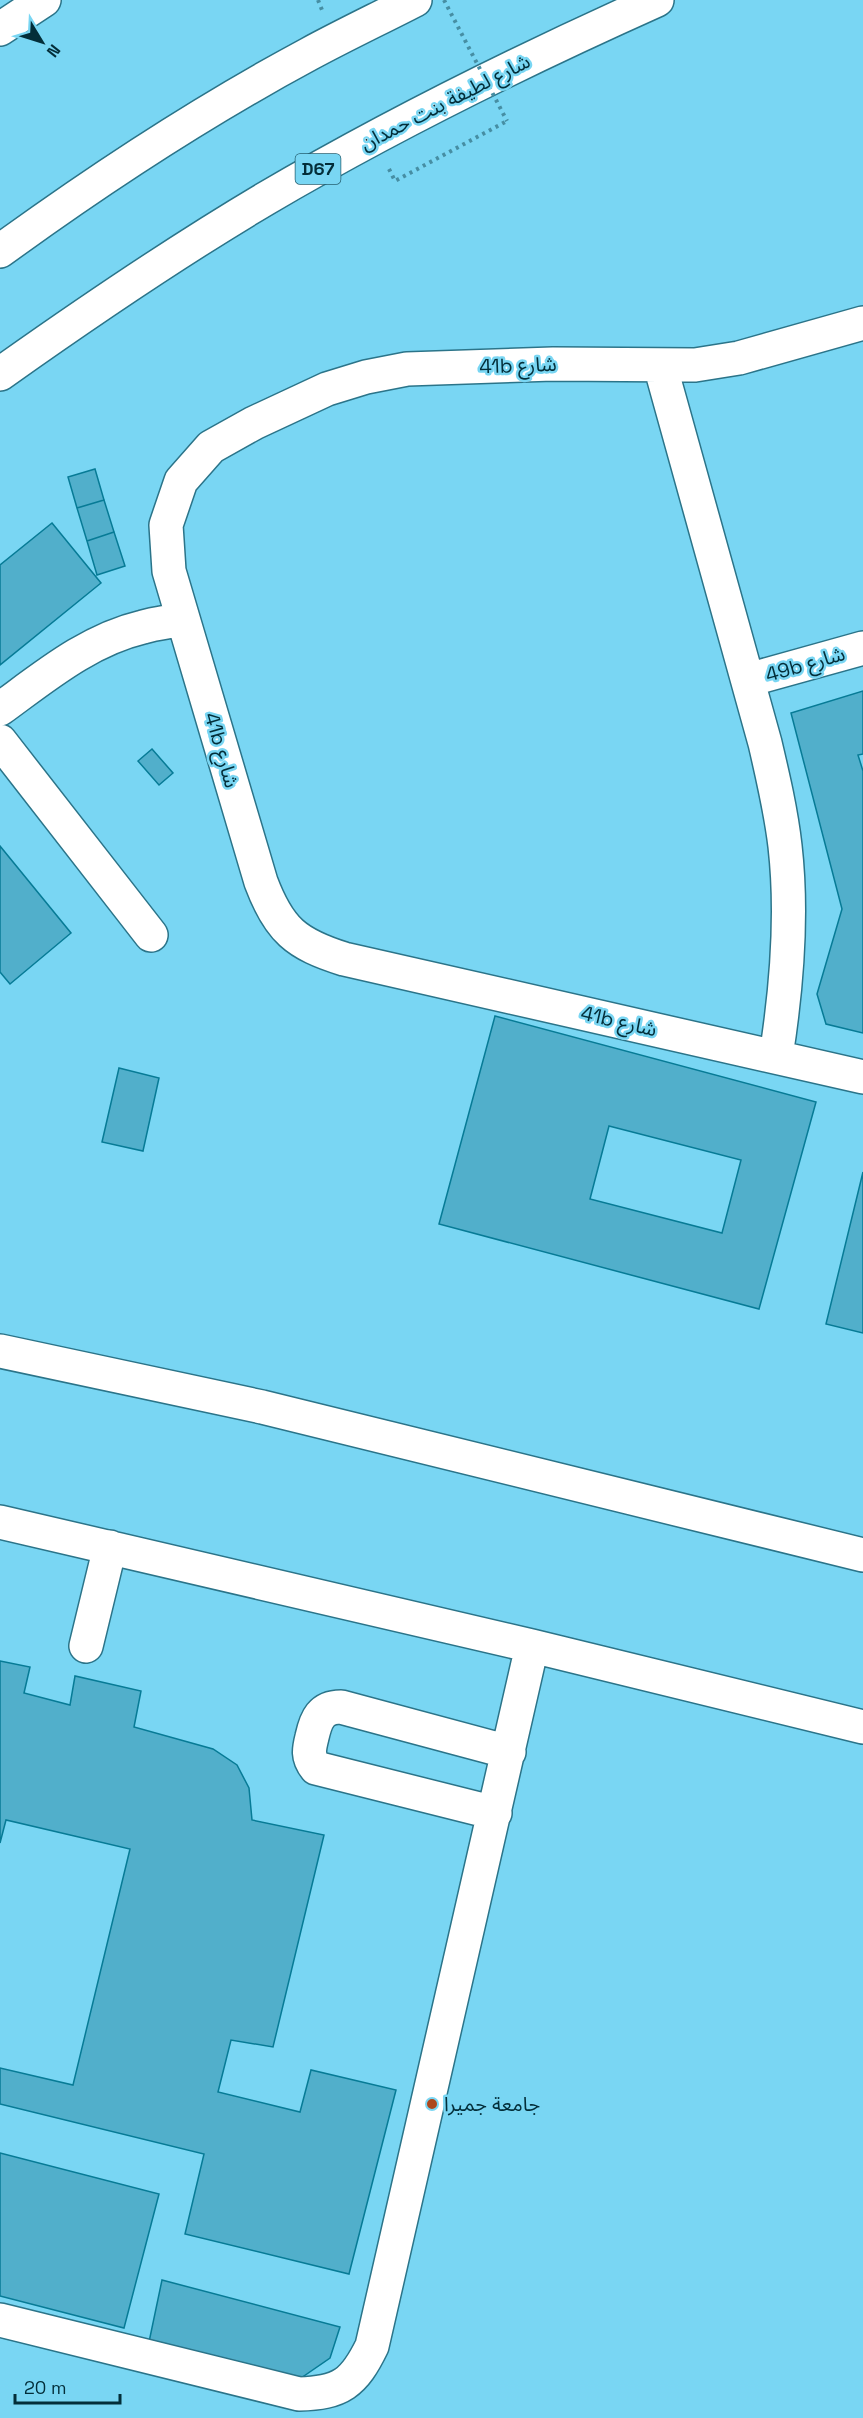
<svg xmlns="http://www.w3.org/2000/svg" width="863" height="2418" font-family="'Space Grotesk','Noto Sans Arabic',sans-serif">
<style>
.building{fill:#51afcb;stroke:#077b96;stroke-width:1.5;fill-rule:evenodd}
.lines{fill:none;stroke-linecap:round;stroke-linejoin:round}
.minor-casing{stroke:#2b7489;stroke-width:36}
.major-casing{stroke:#2b7489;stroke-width:36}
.path{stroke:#468ea3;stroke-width:4;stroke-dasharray:3 4.5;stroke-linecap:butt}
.minor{stroke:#fff;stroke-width:33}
.major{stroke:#fff;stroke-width:33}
.path-bridge{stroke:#468ea3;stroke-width:4;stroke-dasharray:3 4.5;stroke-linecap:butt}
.poi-dot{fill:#ad471d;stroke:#79d6f3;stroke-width:2}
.labels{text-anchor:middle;stroke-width:5;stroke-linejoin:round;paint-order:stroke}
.shield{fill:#79d6f3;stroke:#266071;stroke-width:1.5}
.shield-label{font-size:18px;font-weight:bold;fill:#032e39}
.street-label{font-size:20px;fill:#032e39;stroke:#79d6f3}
.poi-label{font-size:20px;fill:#032e39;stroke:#79d6f3;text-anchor:start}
</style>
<rect width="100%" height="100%" fill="#79d6f3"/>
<path class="building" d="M 95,469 L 104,500 L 77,508 L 68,477 Z
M 104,500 L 114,532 L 87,541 L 77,508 Z
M 52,523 L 101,583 L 0,665 L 0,565 Z
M 114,532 L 125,566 L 97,575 L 87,541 Z
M 863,691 L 863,754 L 858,755 L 863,771 L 863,1033 L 826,1024 L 817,994 L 842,909 L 791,713 Z
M 152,749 L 173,773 L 159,785 L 138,761 Z
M 0,846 L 71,933 L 10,984 L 0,972 Z
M 495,1016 L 816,1102 L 759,1309 L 439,1224 ZM 609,1126 L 741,1160 L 722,1233 L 590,1199 Z
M 119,1068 L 159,1078 L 143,1151 L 102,1142 Z
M 863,1172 L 863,1333 L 826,1324 Z
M 0,1661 L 30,1667 L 24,1693 L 70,1705 L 75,1676 L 141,1691 L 134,1727 L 213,1749 L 237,1765 L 249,1788 L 252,1820 L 324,1835 L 273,2047 L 231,2040 L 218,2092 L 300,2112 L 311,2070 L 396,2090 L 349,2274 L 185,2234 L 204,2154 L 0,2104 L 0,2068 L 73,2085 L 130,1849 L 6,1820 L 0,1843 Z
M 0,2153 L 159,2194 L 124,2328 L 0,2296 Z
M 162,2280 L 340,2327 L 330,2358 L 301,2378 L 149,2342 Z"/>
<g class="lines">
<defs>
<path id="minor" d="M 0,29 L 44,0
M 863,323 L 739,358 L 695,365 L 553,364 L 407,369 L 366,377 L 327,389 L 254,423 L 211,447 L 181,481 L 166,525 L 169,571 L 261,882 C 279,930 296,944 344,959 L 863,1077
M 660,365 L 765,743 C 773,777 781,811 785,846 C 793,916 787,986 776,1056
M 748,680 L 863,648
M 0,709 C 44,677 88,640 143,627 C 156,623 170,622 183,619
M 0,741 L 151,935
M 0,1351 L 262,1407 L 863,1555
M 0,1522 L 532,1646 L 863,1727
M 86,1646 L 110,1547
M 495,1813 L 316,1768 C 307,1757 309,1749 312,1737 C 316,1719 321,1707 341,1707 L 509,1752
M 0,2320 L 299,2394 C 341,2393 354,2383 372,2346 L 532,1646"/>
<path id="major" d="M 0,251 C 99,179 201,112 309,54 C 344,35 380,18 415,0
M 0,374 C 86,313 174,253 265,199 C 391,125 523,60 657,0"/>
</defs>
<use href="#minor" class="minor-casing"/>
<use href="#major" class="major-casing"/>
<path class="path" d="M 318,0 L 322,10
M 389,169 L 395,181 L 507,121"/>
<use href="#minor" class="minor"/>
<use href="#major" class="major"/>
<path class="path-bridge" d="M 444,0 L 507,121"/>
</g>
<circle class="poi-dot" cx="432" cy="2104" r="6"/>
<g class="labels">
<rect class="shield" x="295.5" y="154" width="45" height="30" rx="4.5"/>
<g class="shield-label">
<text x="318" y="175">D67</text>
</g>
<g class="street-label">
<text transform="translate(445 102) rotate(-27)" y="7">شارع لطيفة بنت حمدان</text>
<text transform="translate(518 365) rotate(-2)" y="7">41b شارع</text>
<text transform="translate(805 664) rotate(-16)" y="7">49b شارع</text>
<text transform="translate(222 750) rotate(74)" y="7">41b شارع</text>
<text transform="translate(619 1021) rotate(13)" y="7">41b شارع</text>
</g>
<g class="poi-label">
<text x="444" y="2111">جامعة جميرا</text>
</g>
</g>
<g transform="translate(42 42) rotate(128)" stroke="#79d6f3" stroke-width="4.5" paint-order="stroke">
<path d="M0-4.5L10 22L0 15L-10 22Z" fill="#032e39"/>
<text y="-9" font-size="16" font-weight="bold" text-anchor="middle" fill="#032e39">N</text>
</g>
<path d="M15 2394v9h105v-9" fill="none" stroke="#032e39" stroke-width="3"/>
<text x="24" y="2394" font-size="18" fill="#032e39" stroke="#79d6f3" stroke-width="4.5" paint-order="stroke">20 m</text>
</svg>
